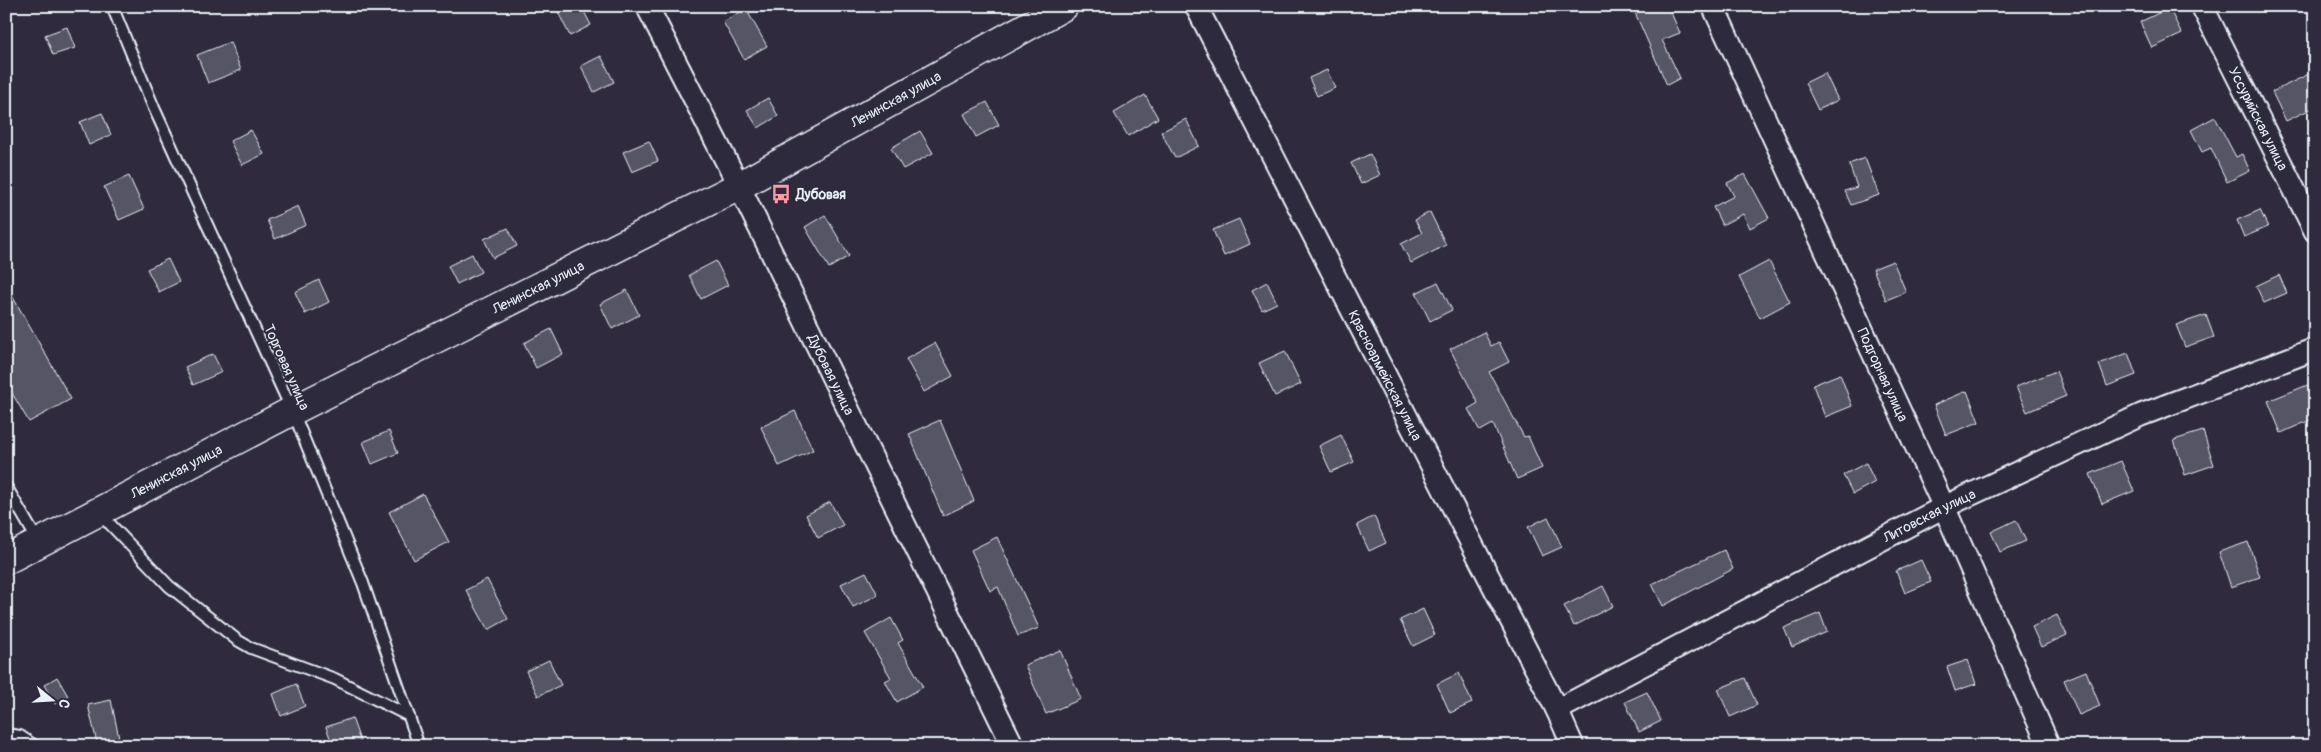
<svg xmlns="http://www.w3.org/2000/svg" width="2321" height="752" font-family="Pangolin,sans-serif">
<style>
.building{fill:#575565;stroke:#e8f1f8}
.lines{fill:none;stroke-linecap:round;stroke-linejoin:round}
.lane-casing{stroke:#e8f1f8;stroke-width:14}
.street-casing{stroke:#e8f1f8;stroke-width:25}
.secondary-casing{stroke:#e8f1f8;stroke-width:31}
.lane{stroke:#2f2a3d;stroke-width:10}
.street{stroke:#2f2a3d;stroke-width:21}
.secondary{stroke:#2f2a3d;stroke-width:28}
.labels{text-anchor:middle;stroke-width:4;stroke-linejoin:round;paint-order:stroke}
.street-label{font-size:14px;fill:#e8f1f8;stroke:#2f2a3d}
.poi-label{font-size:14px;font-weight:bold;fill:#e8f1f8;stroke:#2f2a3d;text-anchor:start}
</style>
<rect width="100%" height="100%" fill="#2f2a3d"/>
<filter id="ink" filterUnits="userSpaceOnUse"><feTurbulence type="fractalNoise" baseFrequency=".02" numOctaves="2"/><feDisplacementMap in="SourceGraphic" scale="10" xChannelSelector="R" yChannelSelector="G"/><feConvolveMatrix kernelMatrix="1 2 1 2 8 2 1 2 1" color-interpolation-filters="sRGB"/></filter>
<g filter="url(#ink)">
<path class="building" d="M 555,6 L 581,6 L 591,25 L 570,36 Z
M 1632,6 L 1668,6 L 1680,33 L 1662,40 L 1680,78 L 1667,85 Z
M 2169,8 L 2182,34 L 2152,48 L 2140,22 Z
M 746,9 L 767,46 L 744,59 L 723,22 Z
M 67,27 L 75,48 L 53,55 L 45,35 Z
M 230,42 L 241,70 L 208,83 L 197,55 Z
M 601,56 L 614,82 L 594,92 L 581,66 Z
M 1327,70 L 1335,88 L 1317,96 L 1309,78 Z
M 2315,71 L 2315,107 L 2286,121 L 2272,92 Z
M 1825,73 L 1838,100 L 1818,110 L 1805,83 Z
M 1145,95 L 1158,118 L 1128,136 L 1114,113 Z
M 768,98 L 778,116 L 758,128 L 747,110 Z
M 987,102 L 999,125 L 976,137 L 964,114 Z
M 102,113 L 111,135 L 89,145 L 80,122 Z
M 2215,117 L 2236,157 L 2242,154 L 2250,171 L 2227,182 L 2211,148 L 2202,152 L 2191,130 Z
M 1186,119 L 1199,146 L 1175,158 L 1161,132 Z
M 251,130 L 264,154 L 242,165 L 230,141 Z
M 920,131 L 933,153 L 903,169 L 891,148 Z
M 649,141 L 658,161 L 632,172 L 623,152 Z
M 1370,154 L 1380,175 L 1361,184 L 1351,163 Z
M 1865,158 L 1879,195 L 1851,205 L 1845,191 L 1857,187 L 1849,164 Z
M 1745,174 L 1769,218 L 1750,228 L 1743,214 L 1722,225 L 1713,207 L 1734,196 L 1727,183 Z
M 129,176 L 144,209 L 119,220 L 104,187 Z
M 298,206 L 306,225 L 275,239 L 267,220 Z
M 2260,210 L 2268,227 L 2244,237 L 2237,220 Z
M 1430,212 L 1446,245 L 1411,263 L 1401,244 L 1422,233 L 1415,220 Z
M 825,215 L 849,256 L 829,268 L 805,227 Z
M 1239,219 L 1250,244 L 1224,256 L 1213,230 Z
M 508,228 L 517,246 L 493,258 L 484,239 Z
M 472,254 L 481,272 L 457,284 L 448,266 Z
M 168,259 L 179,282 L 159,292 L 147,269 Z
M 716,261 L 728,285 L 701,299 L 689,275 Z
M 1769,261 L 1790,302 L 1760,318 L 1739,277 Z
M 1893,261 L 1906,292 L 1886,300 L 1873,269 Z
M 2279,275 L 2287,293 L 2264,303 L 2256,286 Z
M 319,280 L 329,302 L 305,314 L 295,292 Z
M 1267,282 L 1277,303 L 1262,310 L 1252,290 Z
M 1438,282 L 1452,310 L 1430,321 L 1416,293 Z
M 6,285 L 71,399 L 29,422 L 6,383 Z
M 627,290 L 639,315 L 612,329 L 600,304 Z
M 2206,315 L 2214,337 L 2185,347 L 2176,325 Z
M 551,329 L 563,354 L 536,368 L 524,343 Z
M 1484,332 L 1491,346 L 1499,342 L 1509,362 L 1489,372 L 1524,437 L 1528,436 L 1542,468 L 1517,479 L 1493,424 L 1480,431 L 1468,409 L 1478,403 L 1450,349 Z
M 935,343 L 953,376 L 924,392 L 906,359 Z
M 1285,351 L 1301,384 L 1275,396 L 1259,363 Z
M 2128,353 L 2136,375 L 2107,386 L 2099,364 Z
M 213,354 L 222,372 L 193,385 L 185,367 Z
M 2056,371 L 2066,396 L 2027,412 L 2016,387 Z
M 1840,374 L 1852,406 L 1825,417 L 1813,385 Z
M 2310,384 L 2315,395 L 2315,418 L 2281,433 L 2268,401 Z
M 1967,391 L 1979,422 L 1946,435 L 1934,405 Z
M 795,411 L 813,450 L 779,466 L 761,427 Z
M 940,420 L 974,501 L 943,516 L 909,434 Z
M 389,431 L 398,453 L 372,464 L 363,442 Z
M 2203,431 L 2214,465 L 2185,475 L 2174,440 Z
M 1341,435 L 1354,462 L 1331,472 L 1319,446 Z
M 2121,461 L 2134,491 L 2102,504 L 2090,474 Z
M 1866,463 L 1875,482 L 1853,494 L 1843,475 Z
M 423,494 L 449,542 L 414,560 L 389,512 Z
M 830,502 L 843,525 L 818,538 L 806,515 Z
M 1374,516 L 1386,543 L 1369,551 L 1357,525 Z
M 1548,517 L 1562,547 L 1542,556 L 1528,527 Z
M 2016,520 L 2026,541 L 2000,552 L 1991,532 Z
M 997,537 L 1039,628 L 1018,636 L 998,587 L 990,591 L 971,550 Z
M 2248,542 L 2260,577 L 2231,587 L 2219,552 Z
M 1724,550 L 1733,569 L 1663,606 L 1652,584 Z
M 1921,560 L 1931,582 L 1905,593 L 1896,571 Z
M 866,572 L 878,595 L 853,607 L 841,584 Z
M 487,579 L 508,619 L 488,630 L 466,590 Z
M 1603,586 L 1613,606 L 1574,626 L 1564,606 Z
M 1423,609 L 1435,635 L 1413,646 L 1400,620 Z
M 1820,613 L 1827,632 L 1792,647 L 1784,628 Z
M 2057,615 L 2067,635 L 2041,647 L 2032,627 Z
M 891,618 L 903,640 L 898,643 L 923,687 L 897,702 L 885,681 L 891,678 L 865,633 Z
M 1060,650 L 1081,699 L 1046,714 L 1025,665 Z
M 549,660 L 561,685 L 538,696 L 526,671 Z
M 1968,660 L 1976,684 L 1955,691 L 1947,667 Z
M 2086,671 L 2100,706 L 2079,715 L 2064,680 Z
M 1459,673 L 1472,703 L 1450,713 L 1437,684 Z
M 57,677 L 68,696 L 55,704 L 44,685 Z
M 1745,678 L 1757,705 L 1730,717 L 1718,689 Z
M 296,684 L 305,706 L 281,716 L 273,694 Z
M 1647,692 L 1661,721 L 1639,732 L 1625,702 Z
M 111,700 L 119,738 L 97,743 L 88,705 Z
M 352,718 L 362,746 L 333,746 L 326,727 Z"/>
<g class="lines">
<defs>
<path id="lane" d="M 112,6 L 154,108 L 298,424 L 363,583 L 419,746
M 6,486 L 39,543
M 97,515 L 110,524 L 169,586 L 237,640 L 251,648 L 335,679 L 409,716
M 6,734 L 20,736 L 35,746"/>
<g id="street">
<path id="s1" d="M 647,6 L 739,186 L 1013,746"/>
<path id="s2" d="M 1196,6 L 1557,710 L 1573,746"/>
<path id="s3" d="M 1713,6 L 1944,507 L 2049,746"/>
<path id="s4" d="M 2202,6 L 2315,231"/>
<path id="s5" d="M 1557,710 L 1944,507 L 2141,415 L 2315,349"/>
</g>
<g id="secondary">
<path id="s6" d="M 6,560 L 292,411 L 739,186 L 1064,6"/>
</g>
</defs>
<use href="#lane" class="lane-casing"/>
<use href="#street" class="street-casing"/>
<use href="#secondary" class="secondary-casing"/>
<use href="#lane" class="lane"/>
<use href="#street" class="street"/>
<use href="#secondary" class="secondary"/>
</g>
</g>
<defs>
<symbol id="bus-bare" viewBox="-9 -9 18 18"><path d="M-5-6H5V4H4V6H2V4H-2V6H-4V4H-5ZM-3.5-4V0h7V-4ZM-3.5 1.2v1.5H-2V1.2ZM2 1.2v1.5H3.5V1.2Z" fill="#ff9aa2" stroke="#2f2a3d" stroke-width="2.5" paint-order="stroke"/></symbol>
</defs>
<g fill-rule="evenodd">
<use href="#bus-bare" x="767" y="180" width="28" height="28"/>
</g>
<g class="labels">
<g class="street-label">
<text dy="5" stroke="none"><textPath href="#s6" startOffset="1002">Ленинская улица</textPath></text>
<text dy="5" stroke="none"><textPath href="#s4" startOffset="126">Уссурийская улица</textPath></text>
<text dy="5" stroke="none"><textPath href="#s6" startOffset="598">Ленинская улица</textPath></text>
<text transform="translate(287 367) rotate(66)" y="5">Торговая улица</text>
<text dy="5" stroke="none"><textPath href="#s1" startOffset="412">Дубовая улица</textPath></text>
<text dy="5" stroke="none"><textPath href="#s2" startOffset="415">Красноармейская улица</textPath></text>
<text dy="5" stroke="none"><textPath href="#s3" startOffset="406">Подгорная улица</textPath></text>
<text dy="5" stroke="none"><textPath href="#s6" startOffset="192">Ленинская улица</textPath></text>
<text dy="5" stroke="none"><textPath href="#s5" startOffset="420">Литовская улица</textPath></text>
</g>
<g class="poi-label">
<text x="796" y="199">Дубовая</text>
</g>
</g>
<rect width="2321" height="752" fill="none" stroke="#2f2a3d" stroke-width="25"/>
<rect x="12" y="12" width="2296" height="727" fill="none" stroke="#e8f1f8" stroke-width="2" filter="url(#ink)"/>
<g transform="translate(52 700) rotate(108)" stroke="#2f2a3d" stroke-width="4" paint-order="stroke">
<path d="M0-4L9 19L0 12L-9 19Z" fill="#e8f1f8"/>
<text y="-8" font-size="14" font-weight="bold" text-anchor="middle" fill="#e8f1f8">С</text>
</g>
</svg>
